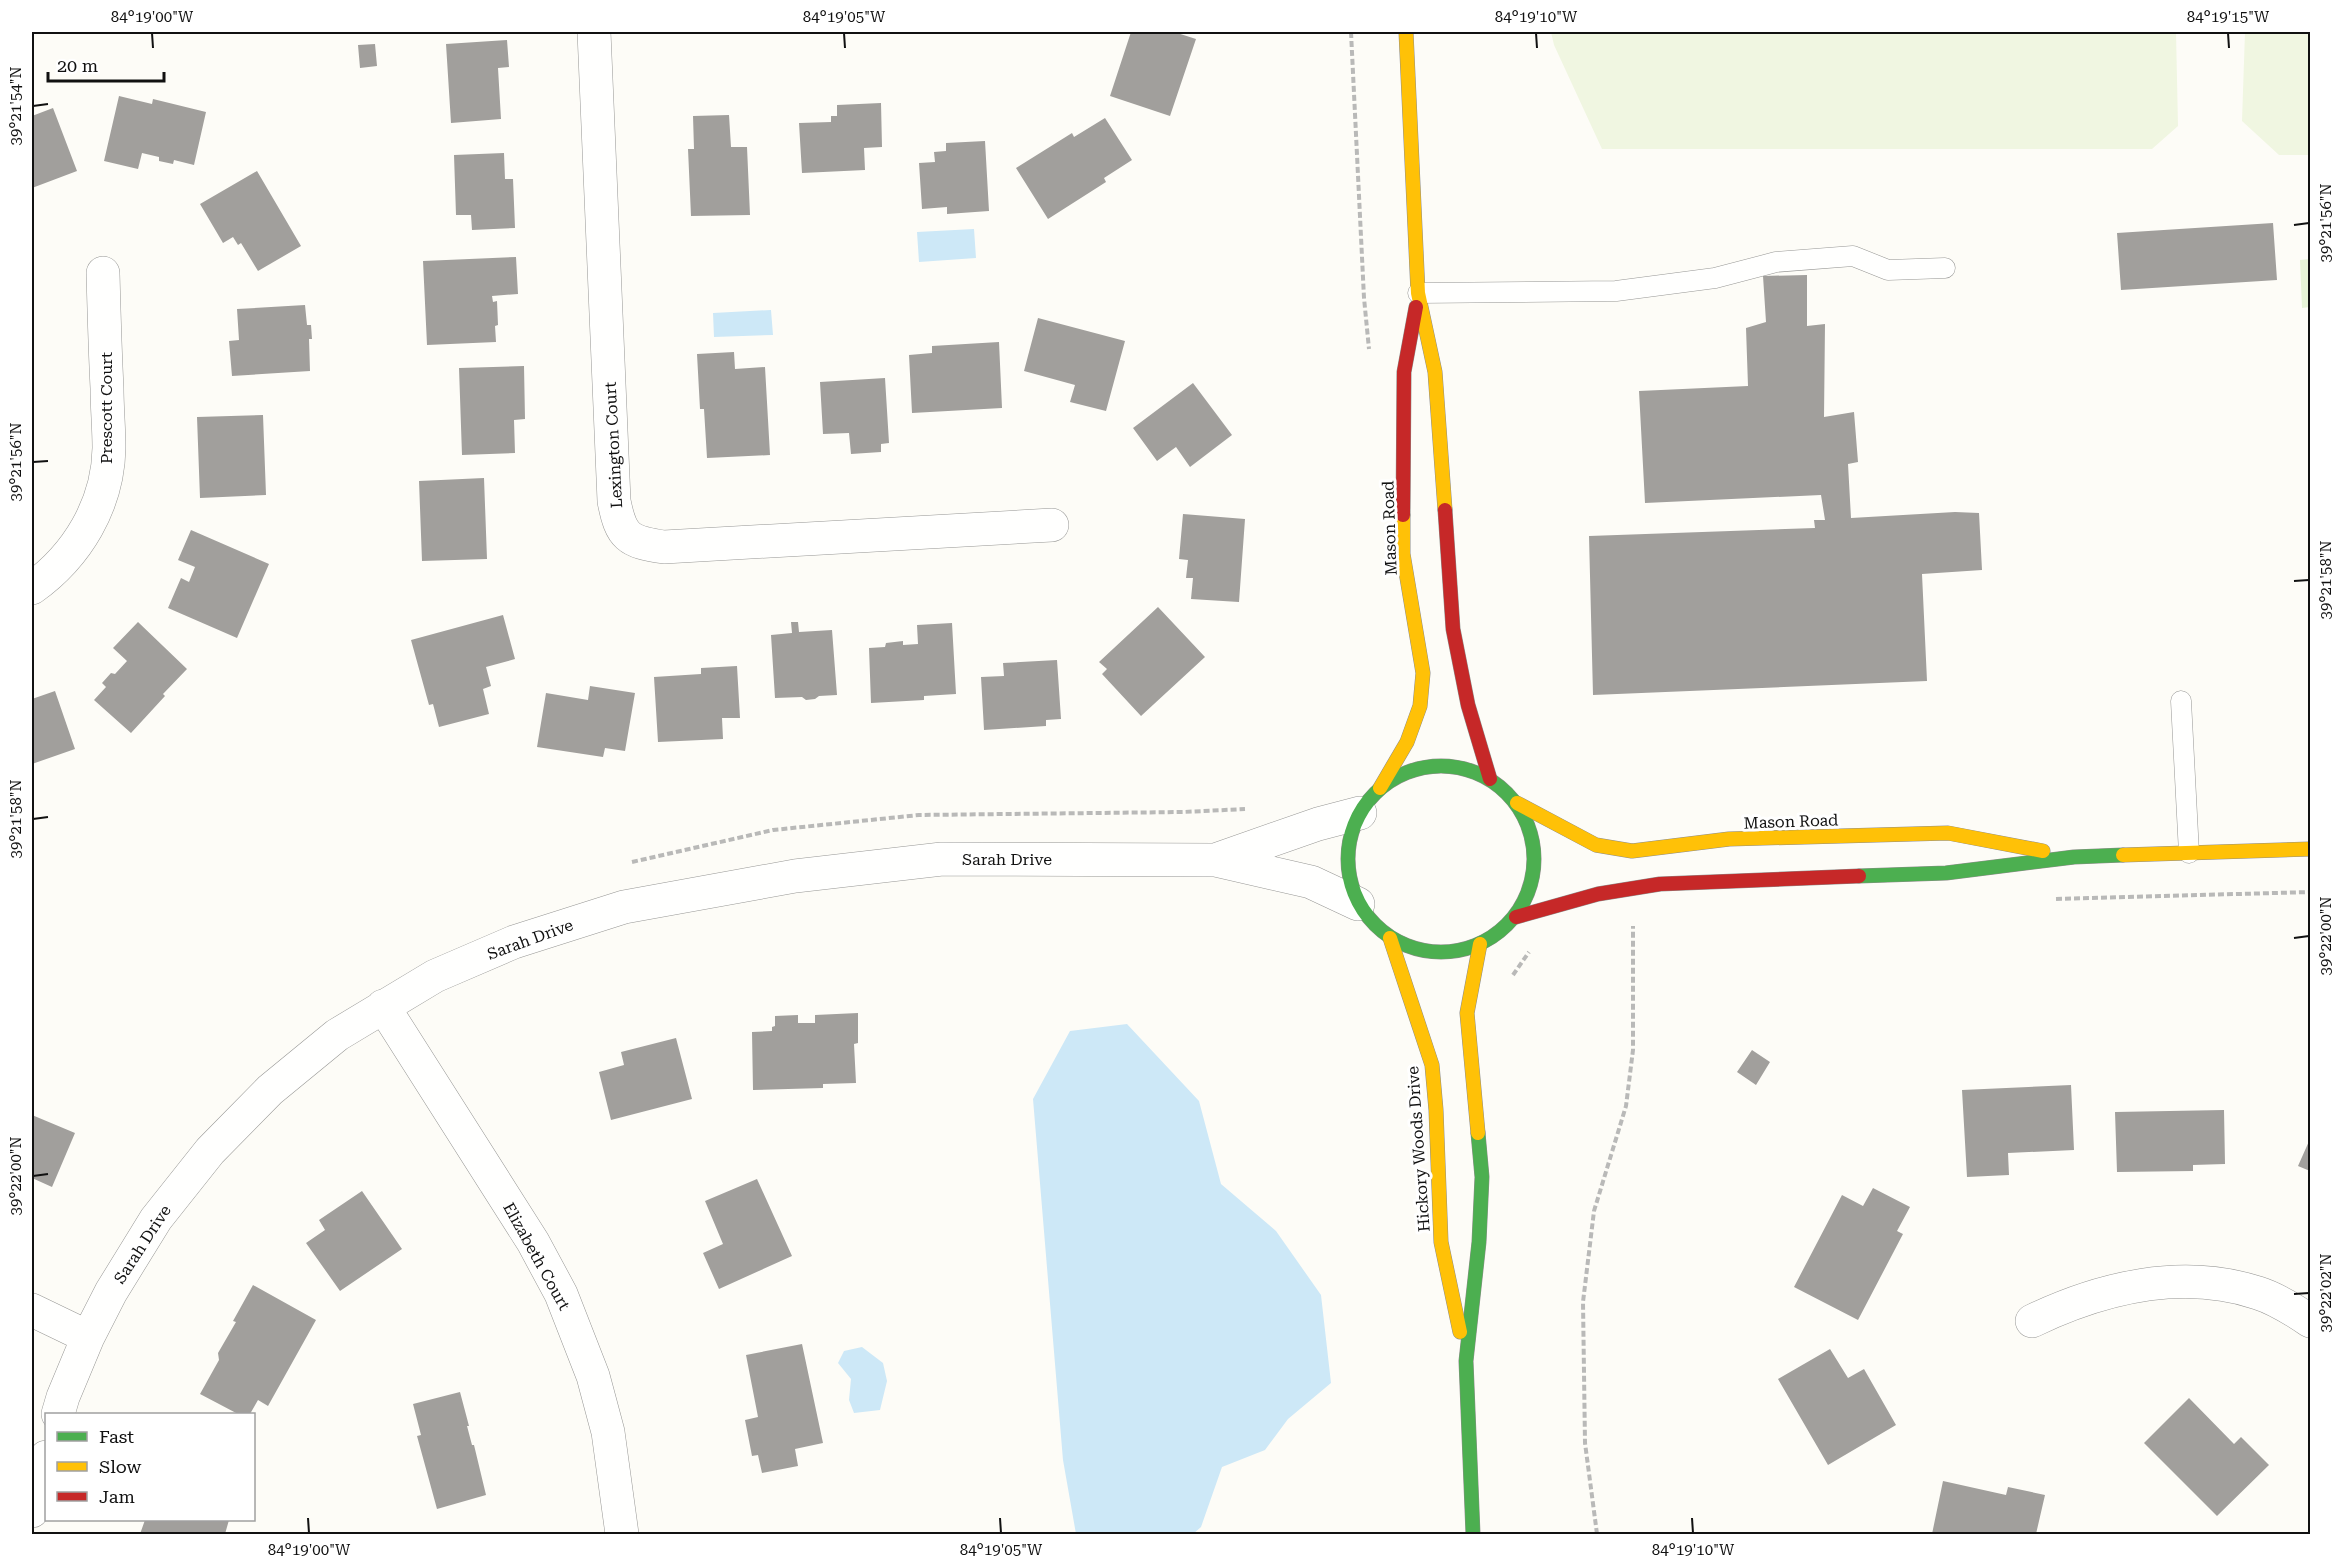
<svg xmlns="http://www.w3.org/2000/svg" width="2342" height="1566" font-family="'Roboto Serif',serif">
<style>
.green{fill:#e7f3d7}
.pitch{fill:#f0f6e1}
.water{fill:#cde8f7}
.building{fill:#a19f9c}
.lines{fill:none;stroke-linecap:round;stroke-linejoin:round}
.lane-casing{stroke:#979795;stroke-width:21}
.street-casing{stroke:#979795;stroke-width:34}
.fast-casing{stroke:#8e8d8b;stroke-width:15}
.slow-casing{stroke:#8e8d8b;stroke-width:15}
.jam-casing{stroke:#8e8d8b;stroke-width:15}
.path{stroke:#b9b9b8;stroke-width:4;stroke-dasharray:6 3;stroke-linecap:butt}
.lane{stroke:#fffffe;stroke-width:20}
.street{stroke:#fffffe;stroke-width:33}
.fast{stroke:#4caf50;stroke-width:14}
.slow{stroke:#ffc107;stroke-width:14}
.jam{stroke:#c62828;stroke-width:14}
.ticks{fill:none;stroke:#111;stroke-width:2}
.labels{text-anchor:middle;stroke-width:6;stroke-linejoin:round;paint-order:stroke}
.street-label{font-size:16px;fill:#111;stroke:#fff}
.neatline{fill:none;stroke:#111;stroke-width:2}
.ticks-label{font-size:15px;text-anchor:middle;fill:#111}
</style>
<rect width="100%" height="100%" fill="#fdfcf7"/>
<path class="green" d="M 2310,259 L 2310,307 L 2302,308 L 2300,260 Z"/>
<path class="pitch" d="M 1551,32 L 2176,32 L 2178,126 L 2152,149 L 1602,149 L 1554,45 Z
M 2245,32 L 2310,32 L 2310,155 L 2279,155 L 2242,121 Z"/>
<path class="water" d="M 974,229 L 976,258 L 919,262 L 917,232 Z
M 771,310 L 773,335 L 714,337 L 713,313 Z
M 1127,1024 L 1199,1101 L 1221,1184 L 1276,1231 L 1321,1295 L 1331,1383 L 1288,1419 L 1265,1450 L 1222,1467 L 1201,1527 L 1193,1534 L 1076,1534 L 1063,1460 L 1033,1099 L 1070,1031 Z
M 862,1347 L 883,1363 L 887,1381 L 880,1410 L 854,1413 L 849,1400 L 851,1379 L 838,1363 L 844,1351 Z"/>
<path class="building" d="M 1131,32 L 1174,32 L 1196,39 L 1170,116 L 1110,96 Z
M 507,40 L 509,67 L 498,68 L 501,119 L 451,123 L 446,44 Z
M 375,44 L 377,66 L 360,68 L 358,45 Z
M 119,96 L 152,104 L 153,99 L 206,112 L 194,165 L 174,160 L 173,164 L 159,161 L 159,157 L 142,153 L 138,169 L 104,161 Z
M 881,103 L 882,147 L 864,148 L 865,170 L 802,173 L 799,123 L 831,122 L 831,116 L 837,116 L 837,105 Z
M 53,108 L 77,171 L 32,188 L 32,116 Z
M 729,115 L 731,147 L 747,147 L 750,215 L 691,216 L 688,149 L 694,149 L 693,116 Z
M 1105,118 L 1132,160 L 1104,178 L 1106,182 L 1048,219 L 1016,168 L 1072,133 L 1074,137 Z
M 985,141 L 989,211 L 947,214 L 947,207 L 922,209 L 919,163 L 935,162 L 934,152 L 946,151 L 946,143 Z
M 504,153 L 505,179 L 513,179 L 515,228 L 472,230 L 471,215 L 456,215 L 454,155 Z
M 257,171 L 301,246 L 258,271 L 241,243 L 238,245 L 233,237 L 223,243 L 200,204 Z
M 2273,223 L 2277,280 L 2121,290 L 2117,233 Z
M 516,257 L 518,294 L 492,296 L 493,302 L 497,301 L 498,325 L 495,326 L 496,342 L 427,345 L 423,261 Z
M 1807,275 L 1807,326 L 1825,324 L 1824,417 L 1854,412 L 1858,462 L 1848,464 L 1851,518 L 1955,512 L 1979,513 L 1982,570 L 1922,574 L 1927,681 L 1593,695 L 1589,536 L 1815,528 L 1814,520 L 1825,520 L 1821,495 L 1645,503 L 1639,391 L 1748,386 L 1746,328 L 1766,322 L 1763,276 Z
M 305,305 L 307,325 L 311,325 L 312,339 L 309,339 L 310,371 L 232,376 L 229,341 L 239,340 L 237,309 Z
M 1038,318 L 1125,341 L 1106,411 L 1070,402 L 1075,385 L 1024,371 Z
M 999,342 L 1002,408 L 912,413 L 909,355 L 932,353 L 932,346 Z
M 734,352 L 735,369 L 765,367 L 770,455 L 707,458 L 704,409 L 700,409 L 697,354 Z
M 524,366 L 525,419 L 514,420 L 515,453 L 462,455 L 459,368 Z
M 885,378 L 889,443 L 881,444 L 881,452 L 851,454 L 849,433 L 823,434 L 820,382 Z
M 1193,383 L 1232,435 L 1190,467 L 1176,447 L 1157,461 L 1133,428 Z
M 263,415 L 266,495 L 200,498 L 197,417 Z
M 484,478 L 487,559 L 422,561 L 419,481 Z
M 1183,514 L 1245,519 L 1239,602 L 1191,599 L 1193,578 L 1186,578 L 1188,560 L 1179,559 Z
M 191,530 L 269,564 L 237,638 L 168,608 L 181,578 L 189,582 L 195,567 L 178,560 Z
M 1158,607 L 1205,657 L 1141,716 L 1102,674 L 1107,669 L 1099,662 Z
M 503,615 L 515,659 L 486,667 L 491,686 L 483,689 L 489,714 L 439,727 L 433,704 L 429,705 L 411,640 Z
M 138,622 L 187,669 L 163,694 L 165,696 L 131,733 L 94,700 L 106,687 L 102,683 L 111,673 L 115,674 L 127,661 L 113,648 Z
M 791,622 L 798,622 L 799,632 L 832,630 L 837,695 L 819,696 L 815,699 L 806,700 L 802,697 L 775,698 L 771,635 L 792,633 Z
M 952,623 L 956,694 L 924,696 L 924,700 L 871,703 L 869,648 L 885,647 L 886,643 L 903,641 L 903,645 L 918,644 L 917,625 Z
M 1057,660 L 1061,719 L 1046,720 L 1046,726 L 984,730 L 981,677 L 1004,676 L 1003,663 Z
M 737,666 L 740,718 L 722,718 L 723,739 L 658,742 L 654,677 L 701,674 L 701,668 Z
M 590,686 L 635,693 L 625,751 L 605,748 L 603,757 L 537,747 L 546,693 L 588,700 Z
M 55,691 L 75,749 L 32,764 L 32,699 Z
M 858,1013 L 858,1043 L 854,1044 L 856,1083 L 823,1084 L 823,1088 L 753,1090 L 752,1032 L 772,1031 L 772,1027 L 775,1026 L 775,1016 L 798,1015 L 798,1023 L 815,1023 L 815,1015 Z
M 676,1038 L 692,1099 L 611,1120 L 599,1072 L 624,1065 L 621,1052 Z
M 1752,1050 L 1770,1062 L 1756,1085 L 1737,1072 Z
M 2071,1085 L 2074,1150 L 2008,1153 L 2009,1175 L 1967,1177 L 1962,1090 Z
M 2224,1110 L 2225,1164 L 2193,1165 L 2193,1171 L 2117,1172 L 2115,1112 Z
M 32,1115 L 75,1133 L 52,1187 L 32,1178 Z
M 2310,1139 L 2310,1171 L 2298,1166 Z
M 757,1179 L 792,1256 L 719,1289 L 703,1253 L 723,1244 L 705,1201 Z
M 1873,1188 L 1910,1207 L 1897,1231 L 1903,1234 L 1858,1320 L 1794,1287 L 1842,1195 L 1863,1206 Z
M 362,1191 L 402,1249 L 340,1291 L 306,1243 L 325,1230 L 319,1220 Z
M 253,1285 L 316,1320 L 268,1406 L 258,1400 L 250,1414 L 238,1414 L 200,1394 L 219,1360 L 218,1353 L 236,1322 L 233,1321 Z
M 802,1344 L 823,1443 L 795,1449 L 798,1466 L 762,1473 L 758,1455 L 752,1456 L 745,1420 L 758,1417 L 746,1355 Z
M 1830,1349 L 1848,1378 L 1864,1369 L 1896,1425 L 1828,1465 L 1778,1379 Z
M 460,1392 L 469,1426 L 467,1426 L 472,1445 L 474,1445 L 486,1495 L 437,1509 L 417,1436 L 421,1435 L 413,1404 Z
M 2189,1398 L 2234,1444 L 2241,1437 L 2269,1465 L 2217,1516 L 2144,1443 Z
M 1943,1481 L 2006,1495 L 2008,1487 L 2045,1495 L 2036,1534 L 1932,1534 Z
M 145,1520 L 229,1520 L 225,1534 L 140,1534 Z"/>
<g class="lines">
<defs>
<path id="lane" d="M 1418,293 L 1616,291 L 1715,278 L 1776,262 L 1853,256 L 1888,270 L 1945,268
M 2181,701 L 2189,853"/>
<path id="street" d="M 594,32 L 614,501 C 621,537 628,542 664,547 L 1052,525
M 32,588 C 77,556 108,505 109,448 C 109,428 107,408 107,388 C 105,350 104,311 103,273
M 1215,860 L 1318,824 L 1360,813
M 383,1006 L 533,1242 L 561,1294 L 593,1376 L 608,1432 L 622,1534
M 32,1310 L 88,1337
M 2032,1321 C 2101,1288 2182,1268 2258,1293 C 2277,1299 2294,1310 2310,1321
M 58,1414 L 63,1397 L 88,1337 L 111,1292 L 156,1219 L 210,1151 L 270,1090 L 337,1035 L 435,976 L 514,942 L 624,907 L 795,876 L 942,859 L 1215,860 L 1311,882 L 1358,904
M 32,1511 L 46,1457"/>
<path id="fast" d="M1348 859a93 93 0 1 1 186 0a93 93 0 1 1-186 0Z
M 1859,876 L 1946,873 L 2074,857 L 2123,855
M 1473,1534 L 1466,1361 L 1479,1242 L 1482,1177 L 1478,1133"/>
<path id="slow" d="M 1406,32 L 1418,293 L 1435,372 L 1445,510
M 1380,788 L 1407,742 L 1420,706 L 1423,673 L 1403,554 L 1403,515
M 1517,803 L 1596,845 L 1632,851 L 1729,839 L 1948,833 L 2043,851
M 2123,855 L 2310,849
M 1390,938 L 1432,1065 L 1436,1110 L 1441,1242 L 1460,1332
M 1478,1133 L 1467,1013 L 1480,944"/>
<path id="jam" d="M 1445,510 L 1453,629 L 1468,705 L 1490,779
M 1403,515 L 1404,372 L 1416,307
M 1516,917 L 1598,894 L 1660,884 L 1859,876"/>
</defs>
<use href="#lane" class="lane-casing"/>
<use href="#street" class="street-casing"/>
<use href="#fast" class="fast-casing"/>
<use href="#slow" class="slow-casing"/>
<use href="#jam" class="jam-casing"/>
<path class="path" d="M 1351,32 L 1364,298 L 1369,349
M 632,862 L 773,830 L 919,815 L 1183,812 L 1245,809
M 2056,899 L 2310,892
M 1513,975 L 1529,952
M 1597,1534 L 1585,1443 L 1583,1302 L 1594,1211 L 1626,1106 L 1633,1050 L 1633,926"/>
<use href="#lane" class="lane"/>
<use href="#street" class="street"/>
<use href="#fast" class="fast"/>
<use href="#slow" class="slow"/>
<use href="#jam" class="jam"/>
</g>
<path class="ticks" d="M 152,33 L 153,48M 844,33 L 845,48M 1536,33 L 1537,48M 2228,33 L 2229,48M 33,106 L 48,104M 2294,225 L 2309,223M 33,462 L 48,461M 2294,581 L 2309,580M 33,819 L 48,817M 2294,938 L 2309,936M 33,1176 L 48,1174M 2294,1294 L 2309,1293M 308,1518 L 309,1533M 1000,1518 L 1001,1533M 1692,1518 L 1693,1533"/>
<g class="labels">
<g class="street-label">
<text transform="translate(106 408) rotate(-90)" y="6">Prescott Court</text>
<text transform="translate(613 445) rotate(-93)" y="6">Lexington Court</text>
<text transform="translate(1389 528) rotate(-92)" y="6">Mason Road</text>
<text transform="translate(1791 821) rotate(-2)" y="6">Mason Road</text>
<text x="1007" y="865">Sarah Drive</text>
<text transform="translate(530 939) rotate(-20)" y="6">Sarah Drive</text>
<text transform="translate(1418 1149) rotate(-94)" y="6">Hickory Woods Drive</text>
<text transform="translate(142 1244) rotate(-57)" y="6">Sarah Drive</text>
<text transform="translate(537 1256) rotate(61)" y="6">Elizabeth Court</text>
</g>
</g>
<rect width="2342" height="1566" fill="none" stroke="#ffffff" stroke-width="66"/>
<rect x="45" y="1413" width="210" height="108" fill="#ffffff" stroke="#a0a0a0" stroke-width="1.5"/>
<rect x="57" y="1432" width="30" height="9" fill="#4caf50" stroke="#a0a0a0" stroke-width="1.5"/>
<text x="99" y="1443" font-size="18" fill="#111111">Fast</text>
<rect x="57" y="1462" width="30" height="9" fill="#ffc107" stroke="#a0a0a0" stroke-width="1.5"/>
<text x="99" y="1473" font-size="18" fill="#111111">Slow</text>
<rect x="57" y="1492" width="30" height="9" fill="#c62828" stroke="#a0a0a0" stroke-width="1.5"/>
<text x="99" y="1503" font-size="18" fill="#111111">Jam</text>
<path d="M48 72v9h116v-9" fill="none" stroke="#111111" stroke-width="3"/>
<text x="57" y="72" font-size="18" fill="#111111" stroke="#ffffff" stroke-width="4.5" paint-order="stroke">20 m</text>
<rect x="33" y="33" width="2276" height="1500" class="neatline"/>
<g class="ticks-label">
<text x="152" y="22">84°19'00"W</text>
<text x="844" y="22">84°19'05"W</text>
<text x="1536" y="22">84°19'10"W</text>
<text x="2228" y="22">84°19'15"W</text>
<text transform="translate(16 106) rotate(-90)" y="5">39°21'54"N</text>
<text transform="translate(2326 223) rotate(-90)" y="5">39°21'56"N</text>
<text transform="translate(16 462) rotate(-90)" y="5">39°21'56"N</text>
<text transform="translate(2326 580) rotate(-90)" y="5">39°21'58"N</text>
<text transform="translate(16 819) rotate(-90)" y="5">39°21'58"N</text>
<text transform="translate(2326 936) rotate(-90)" y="5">39°22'00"N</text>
<text transform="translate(16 1176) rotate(-90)" y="5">39°22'00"N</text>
<text transform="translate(2326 1293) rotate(-90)" y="5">39°22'02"N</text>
<text x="309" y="1555">84°19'00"W</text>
<text x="1001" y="1555">84°19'05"W</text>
<text x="1693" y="1555">84°19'10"W</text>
</g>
</svg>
